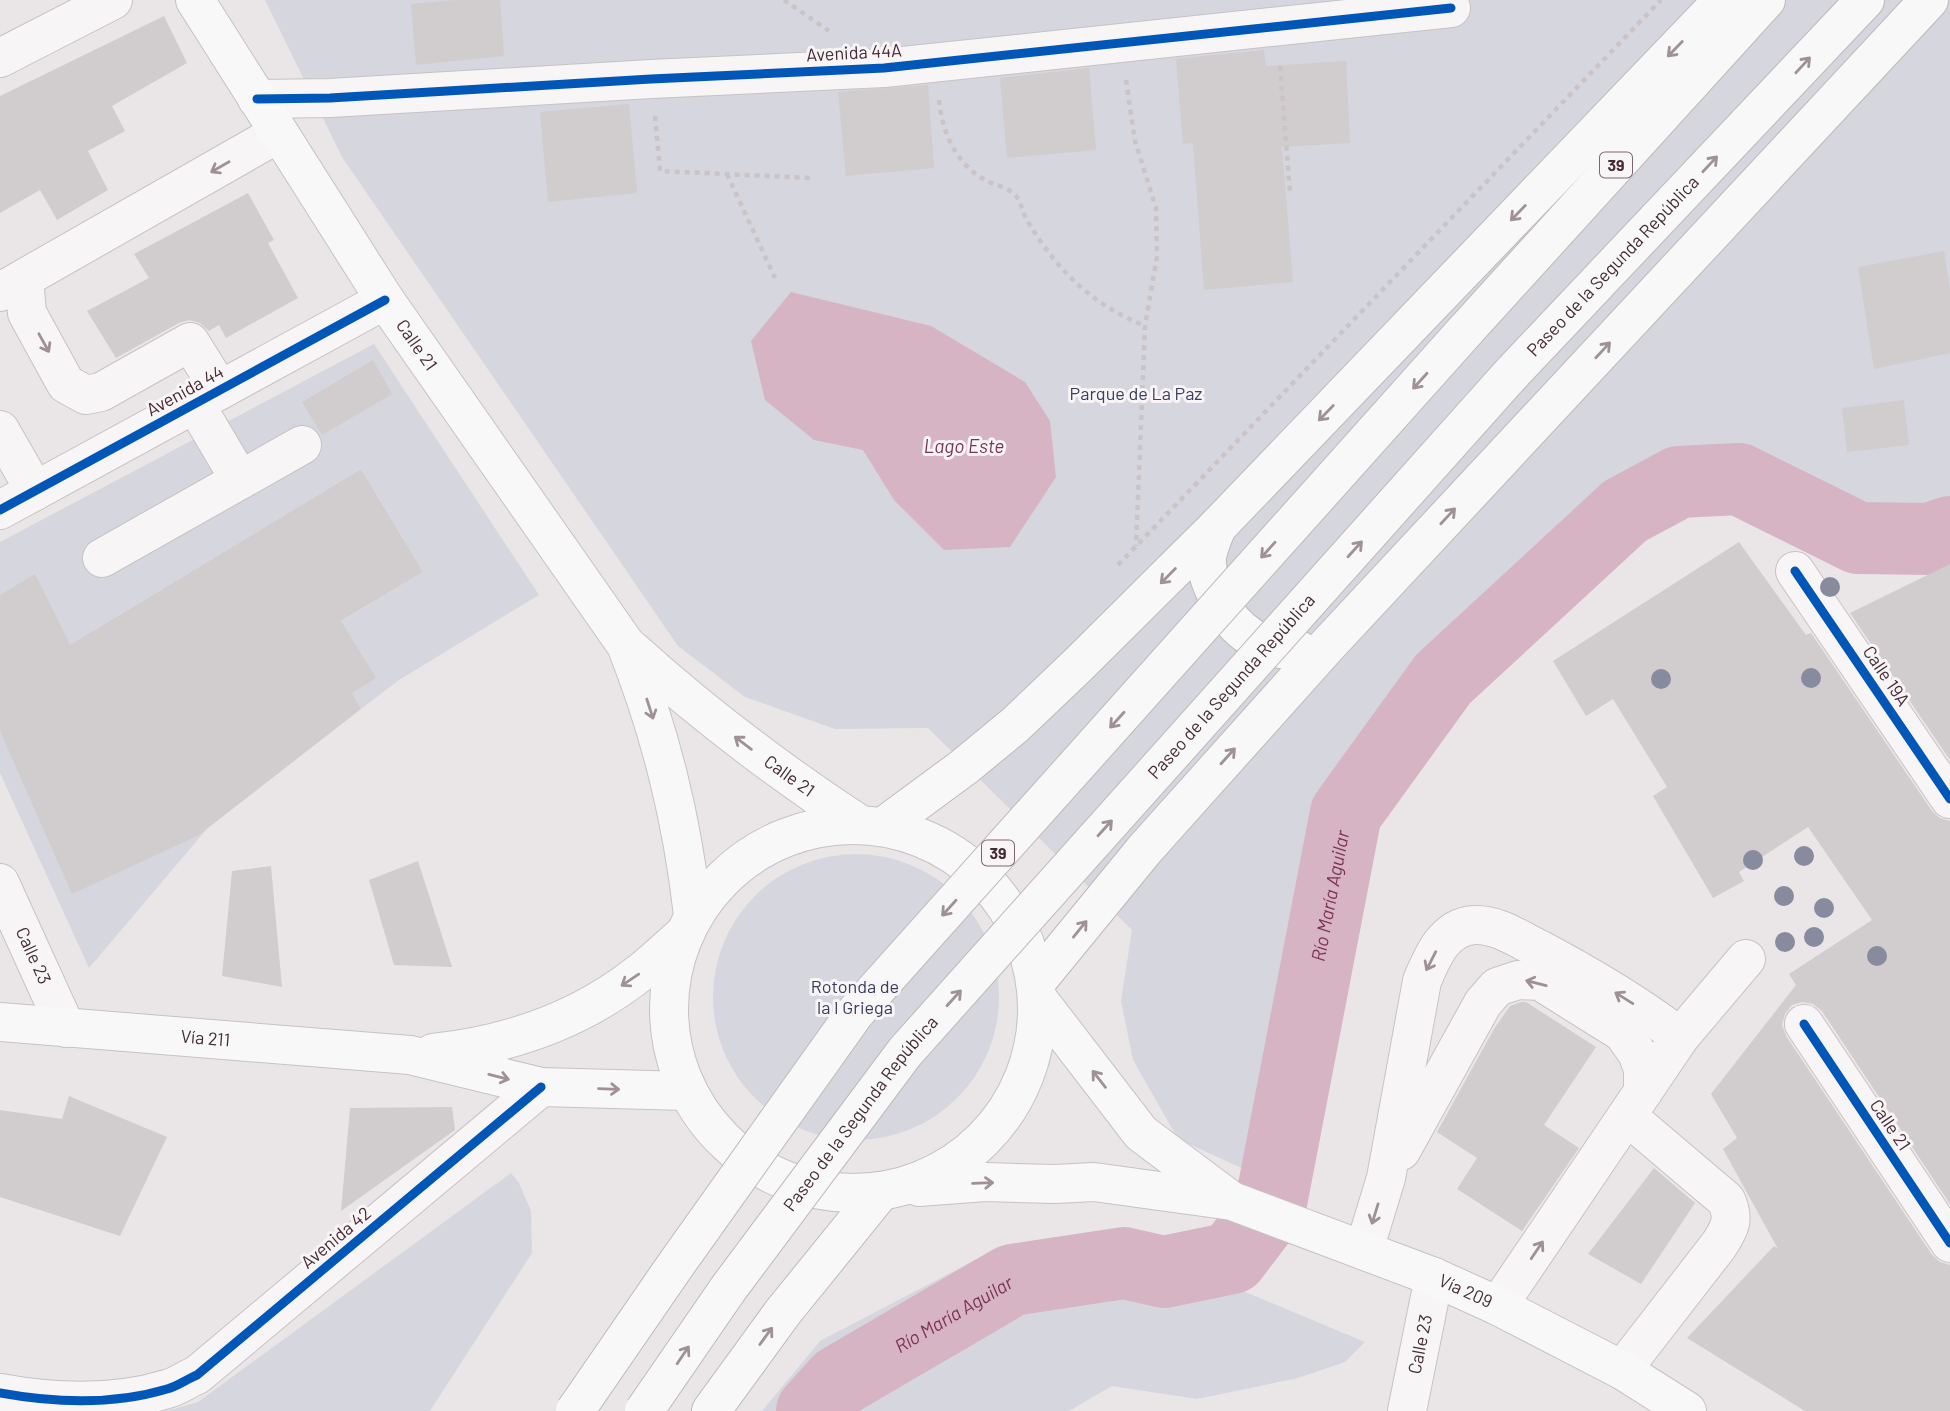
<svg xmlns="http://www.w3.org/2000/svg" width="1950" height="1411" font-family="Barlow,sans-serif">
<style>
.green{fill:#d6d6de;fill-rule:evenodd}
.water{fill:#d6b4c4}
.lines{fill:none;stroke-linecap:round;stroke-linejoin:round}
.river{stroke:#d6b4c4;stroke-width:72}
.building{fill:#d1ccce}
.minor-casing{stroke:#c7c2c4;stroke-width:40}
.major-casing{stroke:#c8c1c5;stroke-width:40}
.highway-casing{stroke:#bfb8bb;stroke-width:40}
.path{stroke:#cac4c6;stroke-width:4.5;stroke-dasharray:5 5;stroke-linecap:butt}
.minor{stroke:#f7f5f6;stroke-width:38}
.major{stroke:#f8f8f8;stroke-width:38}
.highway{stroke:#f8f8f8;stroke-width:38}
.highway-bridge-casing{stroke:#bfb8bb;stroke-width:40;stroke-linecap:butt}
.highway-bridge{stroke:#f8f8f8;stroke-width:38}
.cycleway-casing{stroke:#f9f4f6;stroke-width:13}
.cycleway{stroke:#0057b8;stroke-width:9}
.tree{fill:#888a9e}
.oneway{stroke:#9f9196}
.oneway2{stroke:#9e9095}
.labels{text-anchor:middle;stroke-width:6;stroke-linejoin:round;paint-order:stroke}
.shield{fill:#f9f4f6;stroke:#7c676e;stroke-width:2}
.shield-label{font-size:16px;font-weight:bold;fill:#462a34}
.street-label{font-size:18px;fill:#462a34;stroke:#f9f4f6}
.park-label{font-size:18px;fill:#373e62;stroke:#f9f4f6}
.water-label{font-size:19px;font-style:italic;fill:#7c3252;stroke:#f9f4f6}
</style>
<rect width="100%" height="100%" fill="#eae6e8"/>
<path class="green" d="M 265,0 L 1950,0 L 1950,502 L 1930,509 L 1858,508 L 1751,456 L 1685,456 L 1627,480 L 1423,667 L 1316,793 L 1248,1171 L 1178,1139 L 1133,1060 L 1121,1001 L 1132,930 L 928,728 L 835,729 L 745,697 L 678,646 L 342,157 Z
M 374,344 L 539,595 L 399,680 L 361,709 L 352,693 L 375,678 L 347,632 L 206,830 L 89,968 L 0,773 L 0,542 ZM 361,469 L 423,572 L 257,672 L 112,663 L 93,631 Z
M713 997a143 143 0 1 1 286 0a143 143 0 1 1-286 0Z
M 511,1173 L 519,1183 L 531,1211 L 532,1253 L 430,1411 L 167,1411 L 198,1402 Z
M 1148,1246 L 1250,1294 L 1365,1342 L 1345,1362 L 1298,1378 L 1197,1399 L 1112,1386 L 1069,1411 L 762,1411 L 820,1341 L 975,1260 Z"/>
<path class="water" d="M 791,292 L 931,326 L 1025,382 L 1050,421 L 1056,477 L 1010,547 L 944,550 L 894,500 L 863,450 L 814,440 L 765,400 L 751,341 Z"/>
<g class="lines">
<path class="river" id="s1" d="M 812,1411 L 839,1381 L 1012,1280 L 1124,1263 L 1164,1272 L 1232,1258 L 1270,1208 L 1346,813 L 1443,679 L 1625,511 L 1679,482 L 1739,479 L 1858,538 L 1930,539 L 1950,532"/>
</g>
<path class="building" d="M 455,0 L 500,0 L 504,56 L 416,65 L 411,4 Z
M 164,16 L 187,63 L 112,106 L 125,131 L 88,151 L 108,190 L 57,220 L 40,190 L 0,213 L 0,96 Z
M 1264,50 L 1266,66 L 1346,61 L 1350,143 L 1282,147 L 1293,282 L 1204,290 L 1193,143 L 1183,144 L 1176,59 Z
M 1089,68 L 1096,150 L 1007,158 L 1000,78 Z
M 928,85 L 934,168 L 846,176 L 838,92 Z
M 629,104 L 637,193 L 548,202 L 540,112 Z
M 248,193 L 274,240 L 268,243 L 298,298 L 226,338 L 219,325 L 209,331 L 200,323 L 189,320 L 179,323 L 116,358 L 87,311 L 149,278 L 134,254 Z
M 1944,251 L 1950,289 L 1950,353 L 1874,369 L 1858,267 Z
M 373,360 L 392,394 L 322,435 L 302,402 Z
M 1904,400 L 1909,445 L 1847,452 L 1842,408 Z
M 361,469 L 423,572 L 341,621 L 376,678 L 352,693 L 361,709 L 199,835 L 72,894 L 0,731 L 0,595 L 35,574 L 70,645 Z
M 1739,542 L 1806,635 L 1811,633 L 1932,811 L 1940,818 L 1950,821 L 1950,1204 L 1822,1011 L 1813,1004 L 1802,1002 L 1792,1005 L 1785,1014 L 1782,1025 L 1786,1036 L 1932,1255 L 1940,1262 L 1950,1265 L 1950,1411 L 1805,1411 L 1687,1338 L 1774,1246 L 1778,1249 L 1723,1149 L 1737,1138 L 1711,1094 L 1796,985 L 1789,974 L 1872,920 L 1808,827 L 1739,872 L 1744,881 L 1713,898 L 1653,796 L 1667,787 L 1613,699 L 1586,716 L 1553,661 Z
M 1950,564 L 1950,760 L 1850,613 Z
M 418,861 L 452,967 L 394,965 L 369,880 Z
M 271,866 L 282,987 L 222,976 L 232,871 Z
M 1521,1002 L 1526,1002 L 1596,1047 L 1544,1125 L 1579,1148 L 1522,1231 L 1457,1189 L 1477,1158 L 1437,1132 L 1494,1029 L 1510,1006 Z
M 69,1096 L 167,1137 L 120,1236 L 0,1197 L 0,1110 L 62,1119 Z
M 452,1107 L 455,1130 L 341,1211 L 350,1108 Z
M 1654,1168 L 1695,1203 L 1641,1284 L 1588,1254 Z"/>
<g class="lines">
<defs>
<g id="minor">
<path d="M 0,58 L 113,0"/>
<path d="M 257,99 L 330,98 L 651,79 L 884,68 L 1451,8"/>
<path d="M 24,279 L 27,313 L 66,384 L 86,395 L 101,392 L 190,342 L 220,390"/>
<path d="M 0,292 L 279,133"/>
<path d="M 195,404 L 240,480"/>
<path d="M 0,430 L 35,491"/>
<path d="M 0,510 L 385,300"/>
<path d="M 102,558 L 302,445"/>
<path d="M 1795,571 L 1950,799"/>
<path id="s2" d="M 0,883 L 66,1028"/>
<path d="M 1804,1024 L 1950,1243"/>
<path d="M 1401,1151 L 1483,1003 L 1497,987 L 1518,980 L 1540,981 L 1623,1033 L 1637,1053 L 1643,1069 L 1643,1092"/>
<path d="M 1364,1250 L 1386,1178 L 1422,981 C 1432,957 1444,927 1474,925 C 1498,924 1518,939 1539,949 C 1588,975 1636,1003 1680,1037"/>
<path d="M 1498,1306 L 1680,1037 L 1746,959"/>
<path d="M 1622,1370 L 1719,1245 C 1730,1228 1735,1219 1726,1200 L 1627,1116"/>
<path d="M 0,1393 C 55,1403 114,1405 167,1389 C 178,1386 187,1379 197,1375 L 541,1087"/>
<path id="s3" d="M 1407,1411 L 1434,1277"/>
</g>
<g id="major">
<path id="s4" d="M 195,0 L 385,300 L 626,645 C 661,734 682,819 693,915"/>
<path id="s5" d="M 631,649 C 703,714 778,771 859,824"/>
<circle cx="853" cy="1009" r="184"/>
<path d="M 1038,999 L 1141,1133 L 1229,1199"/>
<path id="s6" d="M 0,1022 L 410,1055 L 541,1087 L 686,1091"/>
<path d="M 433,1053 C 506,1045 578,1021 637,975 C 653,963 667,949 682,936"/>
<path id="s7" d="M 919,1187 L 985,1182 L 1055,1184 L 1094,1182 L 1232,1201 L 1434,1277 L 1498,1306 L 1622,1370 L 1687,1411"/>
</g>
<g id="highway">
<path d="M 1466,330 L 1766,0"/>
<path id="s8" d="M 1512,373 L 1865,0"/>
<path d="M 1217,527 C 1213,537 1208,548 1207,558 C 1206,574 1212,586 1219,600 C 1234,632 1264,651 1301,651"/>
<path d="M 884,826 L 964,767 L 1015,725 L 1078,665 L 1217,527 L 1723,0"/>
<path d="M 1037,981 L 1145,849 L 1325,648 L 1929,0"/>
<path d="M 711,1411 L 783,1312 L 881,1191"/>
</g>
</defs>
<use href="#minor" class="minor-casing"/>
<use href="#major" class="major-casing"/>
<use href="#highway" class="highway-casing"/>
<path class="path" d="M 784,0 L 829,31
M 1280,66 L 1290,193
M 1126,80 L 1135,141 L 1156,208 L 1157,256 L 1145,326 L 1136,546
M 939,100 C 942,132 956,164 985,180 C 995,186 1010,187 1017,197 C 1022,205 1023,214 1028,222 C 1058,271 1091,304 1145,326
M 655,116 L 660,171 L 811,178
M 727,174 L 775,278
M 1118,565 L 1661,0"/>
<use href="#minor" class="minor"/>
<use href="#major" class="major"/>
<use href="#highway" class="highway"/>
<defs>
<g id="highway-bridge">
<path d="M 575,1411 L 677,1263 L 855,1013 L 1466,330"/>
<path id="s9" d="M 644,1411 L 728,1289 L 905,1052 L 1512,373"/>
</g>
</defs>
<use href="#highway-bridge" class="highway-bridge-casing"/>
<use href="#highway-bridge" class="highway-bridge"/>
<defs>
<path id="cycleway" d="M 257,99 L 330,98 L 651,79 L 884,68 L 1451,8
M 0,510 L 385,300
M 1795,571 L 1950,799
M 1804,1024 L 1950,1243
M 0,1393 C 55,1403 114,1405 167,1389 C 178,1386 187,1379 197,1375 L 541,1087"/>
</defs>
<use href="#cycleway" class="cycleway-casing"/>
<use href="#cycleway" class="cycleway"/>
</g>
<g class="tree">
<circle cx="1830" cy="587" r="10"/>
<circle cx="1811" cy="678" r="10"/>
<circle cx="1661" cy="679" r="10"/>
<circle cx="1804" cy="856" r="10"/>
<circle cx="1753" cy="860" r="10"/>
<circle cx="1784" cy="896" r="10"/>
<circle cx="1824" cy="908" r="10"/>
<circle cx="1814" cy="937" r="10"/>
<circle cx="1785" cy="942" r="10"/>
<circle cx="1877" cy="956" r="10"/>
</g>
<defs><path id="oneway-shaft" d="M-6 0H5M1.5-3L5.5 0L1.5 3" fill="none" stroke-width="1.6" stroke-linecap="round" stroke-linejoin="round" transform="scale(1.75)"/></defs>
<g class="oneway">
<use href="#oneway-shaft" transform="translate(1675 49) rotate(134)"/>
<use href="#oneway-shaft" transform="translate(1803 65) rotate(-47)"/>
<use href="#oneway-shaft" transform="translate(1710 164) rotate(-47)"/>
<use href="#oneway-shaft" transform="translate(1518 213) rotate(134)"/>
<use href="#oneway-shaft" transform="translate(1603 350) rotate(-47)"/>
<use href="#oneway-shaft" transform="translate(1420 381) rotate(132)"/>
<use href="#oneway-shaft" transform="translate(1326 413) rotate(134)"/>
<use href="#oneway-shaft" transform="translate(1448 516) rotate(-47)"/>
<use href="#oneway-shaft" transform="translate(1355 549) rotate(-48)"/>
<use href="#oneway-shaft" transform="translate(1268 550) rotate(132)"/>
<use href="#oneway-shaft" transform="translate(1168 576) rotate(135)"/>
<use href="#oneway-shaft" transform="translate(650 709) rotate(72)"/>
<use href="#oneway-shaft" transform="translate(1117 720) rotate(132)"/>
<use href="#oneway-shaft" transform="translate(743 743) rotate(-143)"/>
<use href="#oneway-shaft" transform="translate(1228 756) rotate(-48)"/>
<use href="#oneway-shaft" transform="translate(1105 828) rotate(-48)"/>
<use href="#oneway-shaft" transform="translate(949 908) rotate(132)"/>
<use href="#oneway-shaft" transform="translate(1080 929) rotate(-51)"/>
<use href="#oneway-shaft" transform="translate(630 980) rotate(146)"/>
<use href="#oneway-shaft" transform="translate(954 998) rotate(-48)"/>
<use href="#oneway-shaft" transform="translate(499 1077) rotate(14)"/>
<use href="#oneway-shaft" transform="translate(1099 1079) rotate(-128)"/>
<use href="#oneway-shaft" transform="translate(609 1089) rotate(2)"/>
<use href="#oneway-shaft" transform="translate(983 1183) rotate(-2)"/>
<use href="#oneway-shaft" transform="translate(766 1336) rotate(-54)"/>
<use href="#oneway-shaft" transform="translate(683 1355) rotate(-56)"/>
</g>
<g class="oneway2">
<use href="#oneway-shaft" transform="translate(220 167) rotate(150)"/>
<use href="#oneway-shaft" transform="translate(44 343) rotate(61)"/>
<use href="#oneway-shaft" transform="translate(1431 961) rotate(117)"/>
<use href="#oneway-shaft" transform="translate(1536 983) rotate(-166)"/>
<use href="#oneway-shaft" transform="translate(1624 998) rotate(-148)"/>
<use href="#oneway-shaft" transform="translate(1375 1214) rotate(107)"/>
<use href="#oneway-shaft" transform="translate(1537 1250) rotate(-56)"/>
</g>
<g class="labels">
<g class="shield">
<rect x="1600" y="152.5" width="32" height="25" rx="5"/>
<rect x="982" y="840.5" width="32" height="25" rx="5"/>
</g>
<g class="shield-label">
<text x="1616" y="171">39</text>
<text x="998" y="859">39</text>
</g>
<g class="street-label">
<text transform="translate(854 53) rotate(-3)" y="6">Avenida 44A</text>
<text dy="6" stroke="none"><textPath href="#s8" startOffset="147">Paseo de la Segunda República</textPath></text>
<text dy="6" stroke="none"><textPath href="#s4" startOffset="410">Calle 21</textPath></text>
<text transform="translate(185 391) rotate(-29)" y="6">Avenida 44</text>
<text transform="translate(1886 676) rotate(56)" y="6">Calle 19A</text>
<text dy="6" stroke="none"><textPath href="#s9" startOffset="934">Paseo de la Segunda República</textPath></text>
<text dy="6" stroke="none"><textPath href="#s5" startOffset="203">Calle 21</textPath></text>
<text dy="6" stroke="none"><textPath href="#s2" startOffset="80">Calle 23</textPath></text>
<text dy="6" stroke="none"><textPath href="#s6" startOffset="206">Vía 211</textPath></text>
<text dy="6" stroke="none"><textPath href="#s9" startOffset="368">Paseo de la Segunda República</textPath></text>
<text transform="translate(1890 1125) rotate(56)" y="6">Calle 21</text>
<text transform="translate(336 1238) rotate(-40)" y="6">Avenida 42</text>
<text dy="6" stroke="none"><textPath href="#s7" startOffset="565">Vía 209</textPath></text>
<text dy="6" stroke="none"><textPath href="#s3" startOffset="68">Calle 23</textPath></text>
</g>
<g class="park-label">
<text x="1136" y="400">Parque de La Paz</text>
<text x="855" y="993">Rotonda de<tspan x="855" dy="21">la I Griega</tspan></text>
</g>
<g class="water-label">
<text x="964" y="453">Lago Este</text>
<text dy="7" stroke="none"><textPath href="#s1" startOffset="845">Río María Aguilar</textPath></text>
<text dy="7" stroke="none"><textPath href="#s1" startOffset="173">Río María Aguilar</textPath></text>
</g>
</g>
</svg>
